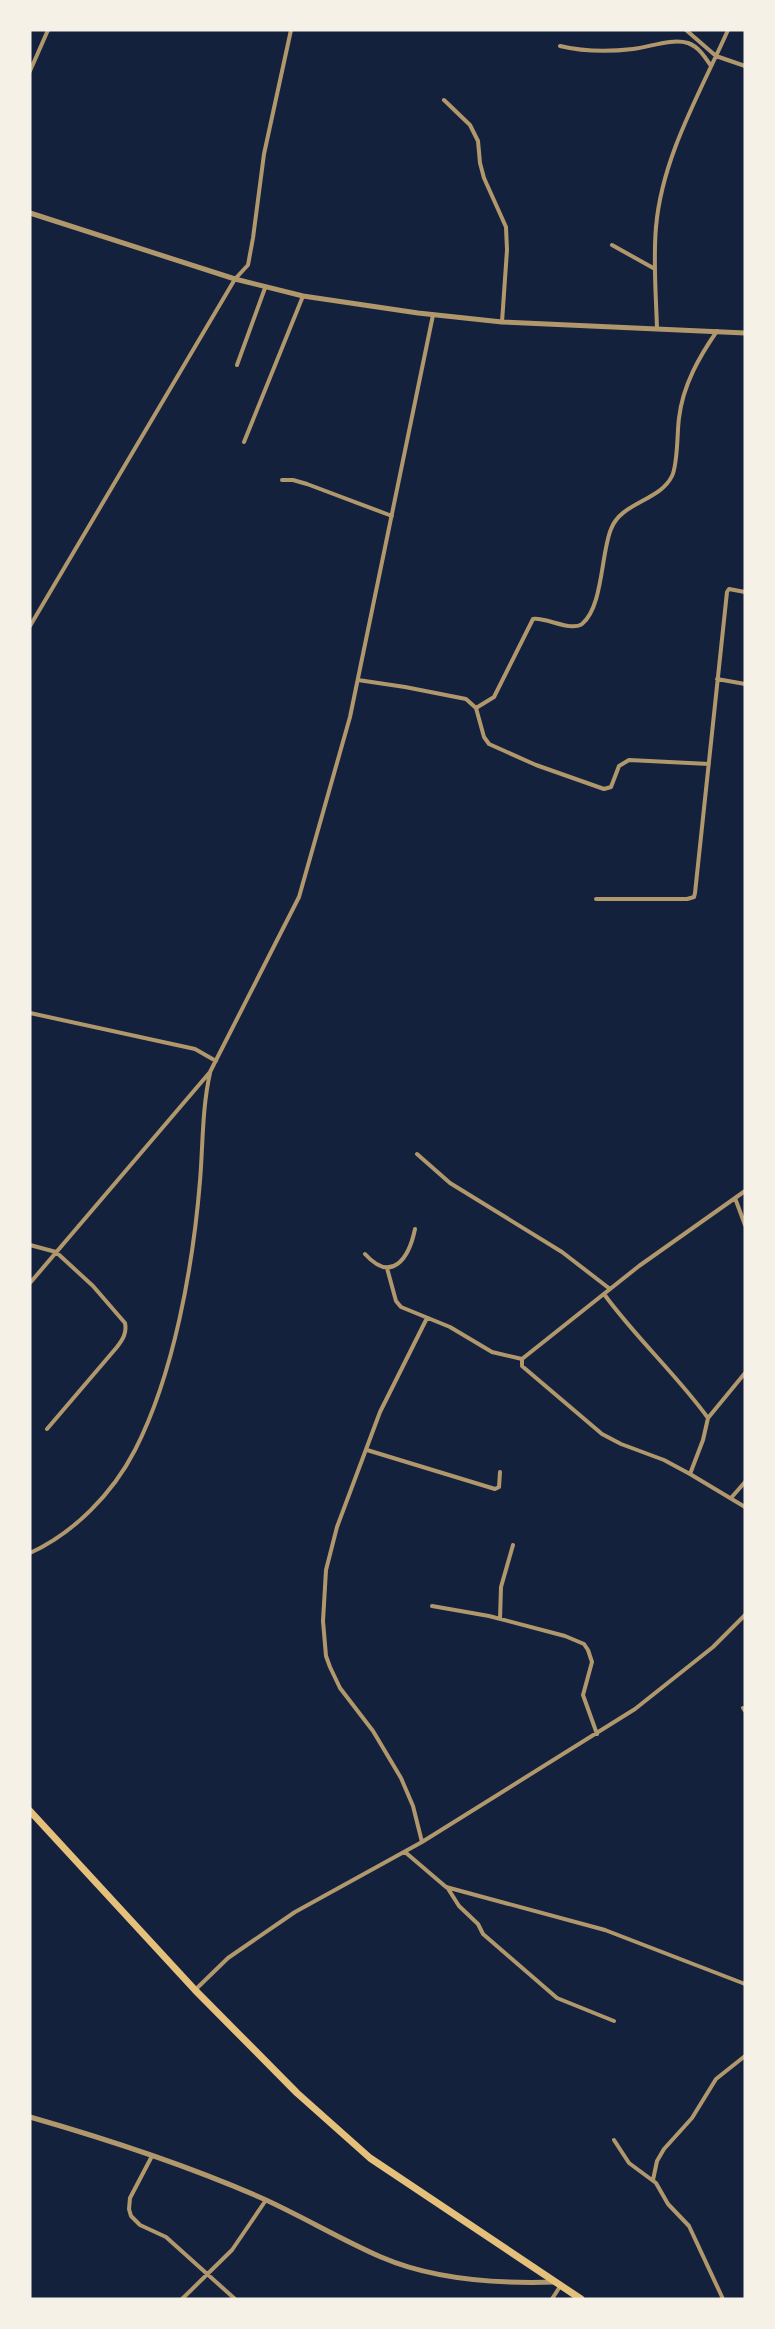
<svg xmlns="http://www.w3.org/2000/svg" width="775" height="2329" font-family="'Public Sans',sans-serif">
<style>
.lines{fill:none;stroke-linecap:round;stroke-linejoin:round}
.minor{stroke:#b1986c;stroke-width:4}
.tertiary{stroke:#b1986c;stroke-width:5}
.primary{stroke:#e5c07b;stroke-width:7}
</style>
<rect width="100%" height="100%" fill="#14213d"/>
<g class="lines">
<path class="minor" d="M 686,30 L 716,56 L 745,66
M 560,46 C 585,52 608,52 633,49 C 650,47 672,38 688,43 C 699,47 705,57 711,66
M 30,71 L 48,30
M 444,100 L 470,125 L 478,141 L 480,163 L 484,178 L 506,227 L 507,250 L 502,322
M 612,245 L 655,269
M 657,328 C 656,295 653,261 656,227 C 662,157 700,93 728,30
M 237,365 L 265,288
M 244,442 L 303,296
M 282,480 L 293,480 L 307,484 L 392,516
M 30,626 L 235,279 L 248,265 L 253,238 L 264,154 L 291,30
M 717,679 L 745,684
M 358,680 L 405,687 L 466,699 L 476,708 L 484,737 L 489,744 L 536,765 L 604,789 L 611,787 L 619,766 L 629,760 L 709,764
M 476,708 L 494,697 L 533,619 C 546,617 571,632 582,624 C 603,607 601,553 611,529 C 621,502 660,501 672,476 C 678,464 677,432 679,418 C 683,385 699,357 717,331
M 596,899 L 687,899 L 694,897 L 695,893 L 727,592 L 729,589 L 745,592
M 30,1013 L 195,1049 L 216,1061
M 417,1154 L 450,1183 L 562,1252 L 610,1289
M 735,1198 L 745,1225
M 30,1245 L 56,1252 L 93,1286 L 125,1323 C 127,1333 123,1339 117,1347 L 47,1429
M 365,1254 C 392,1284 409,1258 415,1229
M 387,1268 L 396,1301 L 401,1307 L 450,1327 L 492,1352 L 522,1359
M 30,1283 L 210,1072 L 299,897 L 350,717 L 433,315
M 604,1294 C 636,1338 676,1374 708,1418
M 522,1359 L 639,1266 L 745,1191
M 522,1359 L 522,1366 L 602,1434 L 621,1444 L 664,1460 L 690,1474 L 745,1507
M 367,1450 L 495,1489 L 499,1487 L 500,1472
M 690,1474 L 703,1440 L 708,1418 L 745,1373
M 731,1498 L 745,1482
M 30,1553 C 74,1533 113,1493 135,1450 C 174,1374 193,1266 200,1181 C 203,1145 202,1109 210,1073
M 432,1606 L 489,1616 L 565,1636 L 584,1644 L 588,1650 L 592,1662 L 583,1695 L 597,1734
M 500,1619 L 501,1587 L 513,1545
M 743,1708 L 745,1711
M 422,1842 L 413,1806 L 401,1778 L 373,1731 L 340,1688 L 330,1667 L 326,1656 L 323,1621 L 326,1570 L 337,1527 L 380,1412 L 427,1318
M 405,1852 L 446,1887 L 605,1930 L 745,1984
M 447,1887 L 459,1906 L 478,1924 L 483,1934 L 557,1998 L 614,2021
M 195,1990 L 228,1958 L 295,1912 L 422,1842 L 635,1709 L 713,1647 L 745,1615
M 614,2140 L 629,2163 L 656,2183 L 668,2204 L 689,2226 L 723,2299
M 152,2156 L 130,2198 L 129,2209 L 131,2216 L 140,2225 L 166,2237 L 235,2299
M 653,2180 L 657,2161 L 664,2149 L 692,2118 L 716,2079 L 745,2056
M 182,2299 L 232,2250 L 266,2200
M 552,2299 L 561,2285"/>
<path class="tertiary" d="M 30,213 L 235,279 L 303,296 L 418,313 L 502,322 L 745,333
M 30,2117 C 110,2140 190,2166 266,2200 C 305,2218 342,2240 381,2257 C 434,2280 498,2284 556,2282"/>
<path class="primary" d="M 30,1811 L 195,1990 L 297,2093 L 370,2158 L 581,2299"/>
</g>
<rect width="775" height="2329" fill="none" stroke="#f6f1e7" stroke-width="63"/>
</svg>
